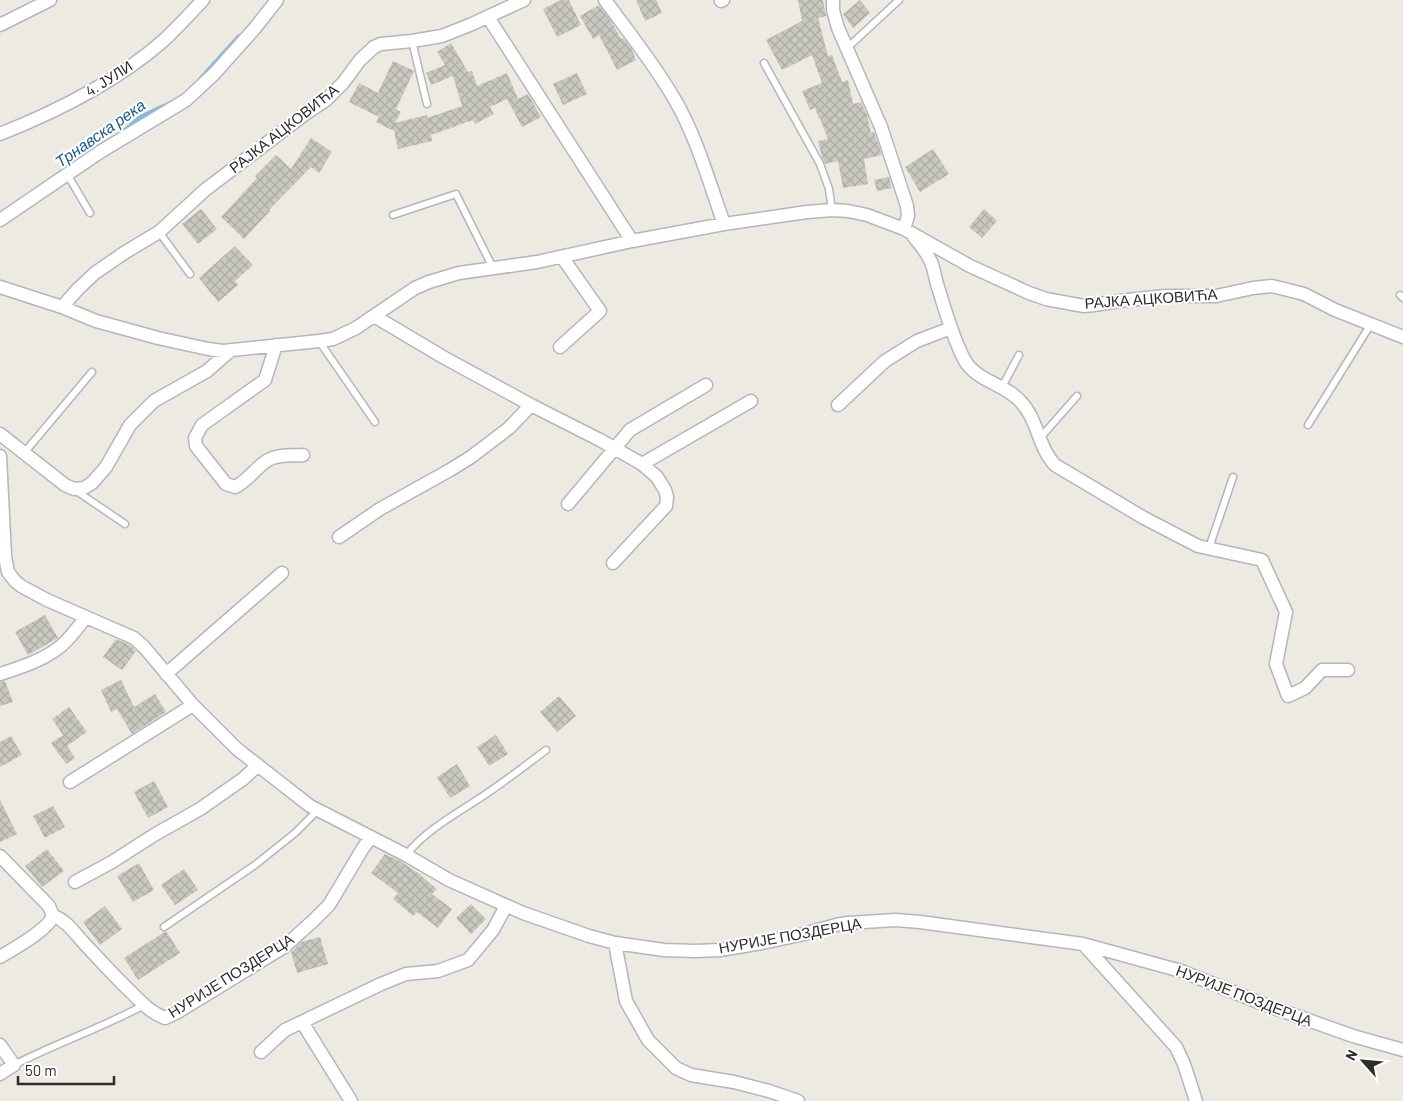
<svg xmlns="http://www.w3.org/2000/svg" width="1403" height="1101" font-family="Barlow,sans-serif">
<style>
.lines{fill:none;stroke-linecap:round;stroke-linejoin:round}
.stream{stroke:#7dbae7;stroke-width:4}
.building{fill:url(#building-cross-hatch)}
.service-casing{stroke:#b4b5bf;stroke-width:9}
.minor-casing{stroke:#b4b5bf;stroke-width:15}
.service{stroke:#fff;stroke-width:6}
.minor{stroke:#fff;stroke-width:12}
.labels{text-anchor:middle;stroke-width:4;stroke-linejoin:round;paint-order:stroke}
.street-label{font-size:15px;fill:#2d2d2d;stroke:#fff}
.water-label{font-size:16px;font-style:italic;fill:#185897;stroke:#fff}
</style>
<defs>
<pattern id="building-cross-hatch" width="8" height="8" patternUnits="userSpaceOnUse" patternTransform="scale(1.25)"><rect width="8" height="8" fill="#c9c8bf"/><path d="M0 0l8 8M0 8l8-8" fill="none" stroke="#adaca4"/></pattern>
</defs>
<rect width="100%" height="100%" fill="#edeae1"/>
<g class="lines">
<path class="stream" d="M 200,79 L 239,36
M 123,132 L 140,117 L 172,102"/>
</g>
<path class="building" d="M 561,0 L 569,0 L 581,25 L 557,37 L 543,9 Z
M 636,0 L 656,0 L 662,13 L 645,21 Z
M 798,0 L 823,0 L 826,16 L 818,18 L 828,56 L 832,55 L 842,82 L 848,80 L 853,104 L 861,102 L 867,115 L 871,133 L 874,132 L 882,155 L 864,159 L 868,184 L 843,188 L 838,161 L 825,164 L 822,157 L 818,141 L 828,139 L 820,118 L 819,119 L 815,108 L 810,110 L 802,91 L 822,83 L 812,55 L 782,70 L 766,40 L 802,21 Z
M 860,0 L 870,13 L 853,28 L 843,14 Z
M 599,5 L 612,23 L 621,39 L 623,38 L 631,48 L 636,60 L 617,70 L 599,35 L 593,39 L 580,16 Z
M 451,43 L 468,72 L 472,71 L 477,86 L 507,73 L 518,99 L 528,94 L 541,117 L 522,127 L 507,99 L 490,107 L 494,114 L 475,124 L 473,120 L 431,135 L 432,141 L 398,149 L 394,131 L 376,122 L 379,117 L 349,102 L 359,83 L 378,93 L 393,61 L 414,71 L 396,109 L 401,112 L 395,123 L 427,115 L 427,118 L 462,106 L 453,76 L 431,85 L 426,73 L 445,65 L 437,52 Z
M 577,73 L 587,94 L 563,105 L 553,84 Z
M 311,138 L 332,152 L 319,173 L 311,167 L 269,210 L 270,211 L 244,239 L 221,217 L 257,178 L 255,176 L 276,155 L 291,169 Z
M 933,149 L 949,174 L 920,192 L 905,167 Z
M 889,177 L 892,188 L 877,191 L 874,180 Z
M 201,209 L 217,229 L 198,244 L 182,224 Z
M 984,209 L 997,221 L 982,238 L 969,227 Z
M 235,246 L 253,265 L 235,281 L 238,285 L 218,302 L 199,278 Z
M 45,615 L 58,638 L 28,655 L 15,632 Z
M 116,639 L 130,645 L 136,651 L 122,670 L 103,657 Z
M 121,680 L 134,707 L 155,694 L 166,712 L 132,734 L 117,709 L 111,712 L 101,690 Z
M 5,681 L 13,702 L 0,706 L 0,682 Z
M 559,696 L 576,716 L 557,732 L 540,712 Z
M 69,707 L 87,732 L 67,746 L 75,758 L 66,764 L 51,743 L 63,735 L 52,719 Z
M 496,735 L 508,754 L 489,766 L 477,747 Z
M 11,736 L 22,755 L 0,767 L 0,742 Z
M 457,764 L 470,786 L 450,798 L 437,777 Z
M 154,781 L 168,807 L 148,818 L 134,792 Z
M 0,800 L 17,834 L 0,842 Z
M 53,806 L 65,827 L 45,838 L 33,816 Z
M 47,849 L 64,871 L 42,887 L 25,866 Z
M 385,854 L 400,861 L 418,873 L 437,889 L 432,894 L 452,909 L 438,928 L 417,912 L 413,916 L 393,899 L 398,893 L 371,873 Z
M 139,863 L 154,890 L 133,902 L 117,876 Z
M 184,869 L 198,890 L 175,905 L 161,885 Z
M 471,904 L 486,919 L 471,934 L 456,918 Z
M 105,906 L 122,929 L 100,945 L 83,922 Z
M 166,931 L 180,953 L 138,980 L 124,958 Z
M 320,937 L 328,964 L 297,973 L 291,952 L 301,942 Z"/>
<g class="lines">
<defs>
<path id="service" d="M 412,41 L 427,104
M 846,49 L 899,0
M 764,63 L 820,164 L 829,189 L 832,210
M 67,174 L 90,213
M 393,215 L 456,194 L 493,268
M 159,232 L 190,274
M 1400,295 L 1403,298
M 319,341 L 375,422
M 1002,387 L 1019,355
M 1308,425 L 1371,324
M 1040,438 L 1077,396
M 24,453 L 92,372
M 75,490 L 125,524
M 1209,548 L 1233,477
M 406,855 C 426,830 456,814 483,796 C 504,782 525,766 546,750
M 164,927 L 255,865 L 295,833 L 317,811
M 14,1065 C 56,1043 102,1028 144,1005"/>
<path id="minor" d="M 605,0 C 629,33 655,65 675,100 C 697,138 709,182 724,224
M 833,0 L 833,10 L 838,28 L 881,127 L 907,206 L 908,216 L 904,229
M 721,1 L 723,0
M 488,17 L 632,241
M 0,25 L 50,0
M 0,134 C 58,111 116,82 163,41 C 177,28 190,14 203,0
M 0,220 L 100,152 L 186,100 L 214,74 L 255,28 L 277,0
M 914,237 C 920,244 927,253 931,262 C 934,269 935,277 937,284 C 945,309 952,336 964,359 C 976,382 1005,383 1021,402 C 1038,420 1038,447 1055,465 L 1144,518 L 1198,546 L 1262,560 L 1286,612 L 1276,664 L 1288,696 L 1305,688 L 1322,670 L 1348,670
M 0,287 L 62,307 L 96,321 L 158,338 L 208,349 L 223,351 L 319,341 L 333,339 L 356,328 L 415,288 L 429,282 L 459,273 L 537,262 L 632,241 L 724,224 L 807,212 L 832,210 L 848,211 L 867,215 L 904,229 L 970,266 L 1029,293 L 1046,299 L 1084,306 L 1094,305 L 1119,301 L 1165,296 L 1216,296 L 1253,288 L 1272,286 L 1304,294 L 1335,310 L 1403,337
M 62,307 L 78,289 L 95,273 L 124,253 L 159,232 L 205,190 L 305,114 L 326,100 L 343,83 L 360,60 L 374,47 L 381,44 L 412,41 L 442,36 L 472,24 L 524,0
M 374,316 L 443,357 L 531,405 L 600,440 L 642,464 L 657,477 L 665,490 L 667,497 L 666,506 L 613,563
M 276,345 L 265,380 L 202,425 L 195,438 L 196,446 L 226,484 L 235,487 C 248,481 256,467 268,460 C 278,454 293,456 303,455
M 560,347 L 600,311 L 562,257
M 838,405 L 885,361 L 917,341 L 951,328
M 0,434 L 65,485 L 74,489 L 84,488 L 92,483 L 106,467 L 130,425 L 154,401 L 207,371 L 231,350
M 0,456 L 5,556 L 8,572 L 15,581 L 21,586 L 47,600 L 134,638 L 144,647 L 193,705 L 237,749 L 310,806 L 406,855 L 449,880 L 523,913 L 589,936 L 615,943 L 664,950 L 695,951 L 720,950 L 762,943 L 804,934 L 836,925 L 848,923 L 896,920 L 920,922 L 1083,944 L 1181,971 L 1266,1005 L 1353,1036 L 1403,1050
M 642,464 L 751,401
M 568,504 L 630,430 L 706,385
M 339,537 L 380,509 L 450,470 L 471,457 L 509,428 L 531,405
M 0,674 C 19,668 41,661 57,649 C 69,641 77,628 86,617
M 166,674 L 282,573
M 70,782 L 193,705
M 0,856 L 49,906 L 53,916 C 66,920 74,932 82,941 C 98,958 114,976 131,992 C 141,1002 151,1013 165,1018 L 176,1013 L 284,947 L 314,920 L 329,905 L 363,848 L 371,837
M 75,882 L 112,862 L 154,835 L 200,809 L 243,779 L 258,765
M 615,943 L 626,1001 L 648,1040 L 676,1068 L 691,1075 L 734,1082 L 769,1091 L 798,1101
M 1085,946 L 1176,1047 L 1184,1064 L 1196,1101
M 0,957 C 13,949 48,930 53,916
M 302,1022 L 351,1101
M 0,1045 L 14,1065 L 0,1074
M 261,1052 L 285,1030 L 381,984 L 406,974 L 438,971 L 468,960 L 493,930 L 506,906"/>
</defs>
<use href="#service" class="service-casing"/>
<use href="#minor" class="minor-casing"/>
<use href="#service" class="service"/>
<use href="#minor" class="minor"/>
</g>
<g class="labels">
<g class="street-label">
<text transform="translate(109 79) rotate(-33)" y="5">4. ЈУЛИ</text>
<text transform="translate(284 129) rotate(-38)" y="5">РАЈКА АЦКОВИЋА</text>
<text transform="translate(1151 299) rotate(-4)" y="5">РАЈКА АЦКОВИЋА</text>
<text transform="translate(790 936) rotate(-10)" y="5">НУРИЈЕ ПОЗДЕРЦА</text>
<text transform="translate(231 976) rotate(-32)" y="5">НУРИЈЕ ПОЗДЕРЦА</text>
<text transform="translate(1244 996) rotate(21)" y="5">НУРИЈЕ ПОЗДЕРЦА</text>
</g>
<g class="water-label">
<text transform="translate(100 133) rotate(-35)" y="6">Трнавска река</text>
</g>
</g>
<g transform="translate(1363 1061) rotate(297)" stroke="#ffffff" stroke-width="4" paint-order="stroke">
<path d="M0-4L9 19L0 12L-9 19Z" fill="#2d2d2d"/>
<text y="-8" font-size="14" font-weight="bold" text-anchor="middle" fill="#2d2d2d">N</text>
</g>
<path d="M18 1076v8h96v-8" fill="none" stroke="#2d2d2d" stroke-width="2.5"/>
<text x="25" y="1076" font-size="15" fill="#2d2d2d" stroke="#ffffff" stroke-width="4" paint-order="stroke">50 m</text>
</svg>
